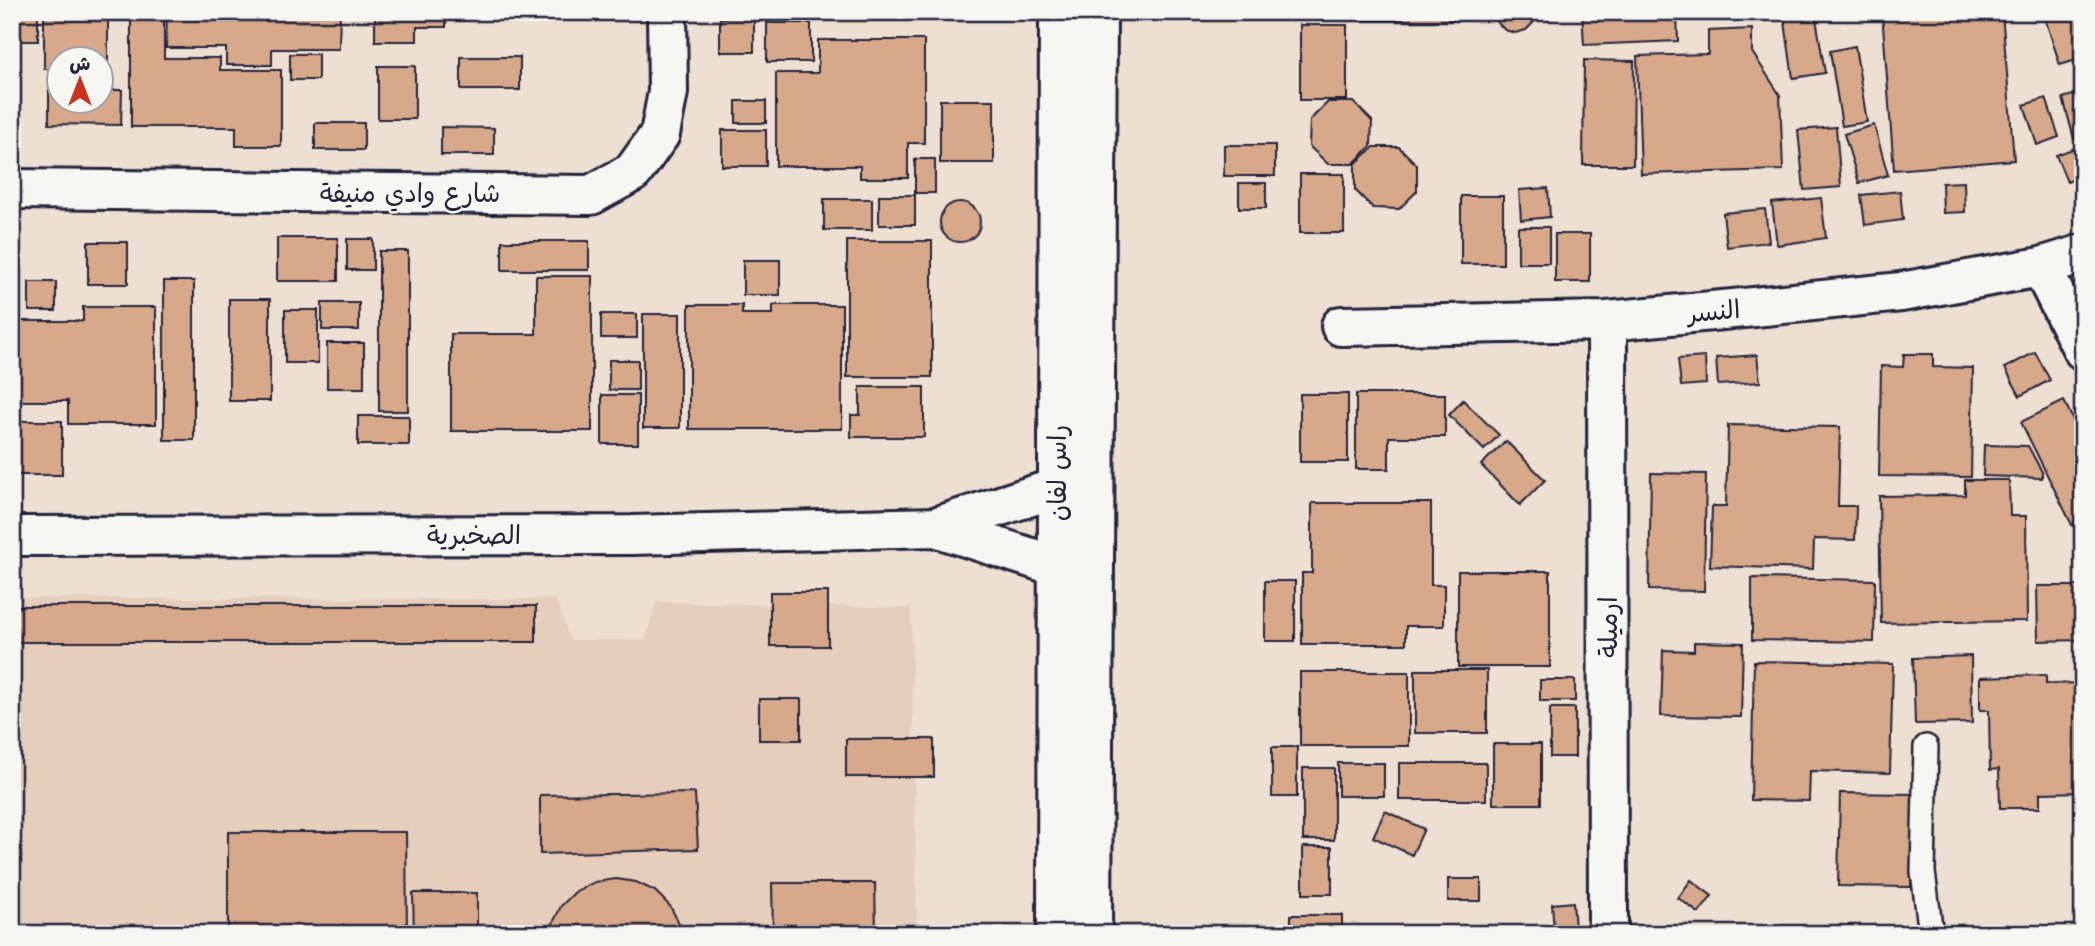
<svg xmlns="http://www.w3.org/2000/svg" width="2095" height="946" font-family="'Shantell Sans','Playpen Sans Arabic',sans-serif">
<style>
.built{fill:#e6cebc}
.building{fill:#d7a889;stroke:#22223b;stroke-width:2}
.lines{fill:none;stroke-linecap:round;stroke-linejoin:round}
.lane-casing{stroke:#22223b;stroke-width:28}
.street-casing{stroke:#22223b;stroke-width:44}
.secondary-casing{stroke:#22223b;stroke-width:44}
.lane{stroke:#f6f6f2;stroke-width:23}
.street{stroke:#f6f6f2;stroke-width:38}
.secondary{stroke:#f6f6f2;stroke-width:38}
.labels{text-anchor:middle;stroke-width:5;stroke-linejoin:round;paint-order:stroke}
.street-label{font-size:26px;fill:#22223b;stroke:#f6f6f2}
</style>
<rect width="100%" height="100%" fill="#eddfd2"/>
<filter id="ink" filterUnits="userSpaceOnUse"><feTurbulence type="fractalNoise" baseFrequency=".0143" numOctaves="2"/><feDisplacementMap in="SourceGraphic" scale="14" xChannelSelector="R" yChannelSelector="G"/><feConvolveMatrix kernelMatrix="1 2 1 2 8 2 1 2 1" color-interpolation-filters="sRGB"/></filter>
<g filter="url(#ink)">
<path class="built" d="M 12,598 L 556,599 L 570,640 L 645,640 L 656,602 L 911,608 L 917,934 L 12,934 Z"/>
<path class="building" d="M 13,12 L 38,12 L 38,41 L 13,41 Z
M 44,12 L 108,12 L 108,69 L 102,69 L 102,60 L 60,60 L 60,69 L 44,69 Z
M 131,12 L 164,12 L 164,58 L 220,58 L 220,70 L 281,70 L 281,146 L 236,146 L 236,127 L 131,127 Z
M 167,12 L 340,12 L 339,49 L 272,49 L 272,65 L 226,65 L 226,48 L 166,48 Z
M 375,12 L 446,12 L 446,27 L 417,27 L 417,41 L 375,41 Z
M 1342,12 L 1471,12 L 1471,20 L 1342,20 Z
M 1494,12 L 1537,12 L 1534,22 L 1526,30 L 1515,33 L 1505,30 L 1497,22 Z
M 1582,12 L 1677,12 L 1678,41 L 1584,45 Z
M 1744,12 L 1815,12 L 1825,73 L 1793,78 L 1784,15 L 1744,20 Z
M 1882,12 L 2002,12 L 2014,160 L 1894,170 Z
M 2043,12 L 2083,12 L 2083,58 L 2060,65 Z
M 720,18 L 754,18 L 754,52 L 720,52 Z
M 767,23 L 811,23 L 811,62 L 767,62 Z
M 1300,25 L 1347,25 L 1347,100 L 1300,100 Z
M 1752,29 L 1752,52 L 1780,95 L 1783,170 L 1641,174 L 1637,56 L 1708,54 L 1708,31 Z
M 818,40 L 924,40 L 924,143 L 908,143 L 908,178 L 860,178 L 860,166 L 776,166 L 776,73 L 818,73 Z
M 1855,46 L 1867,122 L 1842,126 L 1830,51 Z
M 290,54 L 318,54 L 318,80 L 290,80 Z
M 461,57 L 520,57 L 520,90 L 461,90 Z
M 1584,60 L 1634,61 L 1633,165 L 1583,165 Z
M 378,66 L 415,66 L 415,119 L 378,119 Z
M 49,90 L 60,90 L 60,102 L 102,102 L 102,90 L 122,90 L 121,125 L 49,124 Z
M 2083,92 L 2083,137 L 2074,139 L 2063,98 Z
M 2046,98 L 2059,137 L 2037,145 L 2024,105 Z
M 940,100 L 994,100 L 994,163 L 940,163 Z
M 736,101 L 766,101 L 766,123 L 736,123 Z
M 1328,102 L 1353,102 L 1372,121 L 1371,146 L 1353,164 L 1328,164 L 1309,146 L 1310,120 Z
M 315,123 L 364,123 L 364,150 L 315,150 Z
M 1874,125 L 1888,175 L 1859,183 L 1844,134 Z
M 441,127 L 494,128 L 494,155 L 441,155 Z
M 1836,127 L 1841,187 L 1804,190 L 1798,130 Z
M 722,130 L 766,130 L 766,166 L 722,166 Z
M 1224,145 L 1275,145 L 1275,176 L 1224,176 Z
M 2083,145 L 2083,176 L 2067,182 L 2056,155 Z
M 1374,147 L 1399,147 L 1417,165 L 1417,191 L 1399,209 L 1373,208 L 1355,190 L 1355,164 Z
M 915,159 L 935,159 L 935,193 L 915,193 Z
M 1300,174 L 1344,174 L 1344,233 L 1300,233 Z
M 1964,182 L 1965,212 L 1943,213 L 1942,183 Z
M 1239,183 L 1266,183 L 1266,208 L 1239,208 Z
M 1548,188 L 1550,217 L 1521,220 L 1519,190 Z
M 1900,191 L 1903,220 L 1865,225 L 1861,195 Z
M 879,195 L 915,195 L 915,225 L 879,225 Z
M 1461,196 L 1503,196 L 1503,264 L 1461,264 Z
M 1821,198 L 1826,238 L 1777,245 L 1772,203 Z
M 824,199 L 872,199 L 872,230 L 824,230 Z
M940 222a20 20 0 1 1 40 0a20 20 0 1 1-40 0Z
M 1765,209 L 1769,242 L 1727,247 L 1723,213 Z
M 1518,227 L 1549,227 L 1549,263 L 1518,263 Z
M 1555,234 L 1590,234 L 1590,282 L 1555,282 Z
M 277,238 L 338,238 L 338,281 L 277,281 Z
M 347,239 L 373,239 L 373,270 L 347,270 Z
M 502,241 L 589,241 L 589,270 L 502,270 Z
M 847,241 L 932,241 L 932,377 L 847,377 Z
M 88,242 L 128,242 L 128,284 L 88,284 Z
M 379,251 L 408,251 L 408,411 L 379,411 Z
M 743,260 L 780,260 L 780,295 L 743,295 Z
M 536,276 L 592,276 L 592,431 L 451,431 L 451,334 L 536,334 Z
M 164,281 L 194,281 L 194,440 L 164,440 Z
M 29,282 L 56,282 L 56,311 L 29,311 Z
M 229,299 L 270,299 L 270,401 L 229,401 Z
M 322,303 L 359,303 L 359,330 L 322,330 Z
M 689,305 L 742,305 L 742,314 L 773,314 L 773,305 L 842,305 L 842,429 L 689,429 Z
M 83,307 L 156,307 L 156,424 L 68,424 L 68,401 L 12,401 L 12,321 L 83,321 Z
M 285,310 L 318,310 L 318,363 L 285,363 Z
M 601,314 L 637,314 L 637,338 L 601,338 Z
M 643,314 L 680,314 L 680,428 L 643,428 Z
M 327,343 L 364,343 L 364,388 L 327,388 Z
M 2035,352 L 2050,380 L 2020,396 L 2005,368 Z
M 1904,354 L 1933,354 L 1933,367 L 1973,368 L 1971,477 L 1879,476 L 1881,366 L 1903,367 Z
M 1757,355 L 1760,382 L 1718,385 L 1716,358 Z
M 1705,357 L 1706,384 L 1681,386 L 1678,359 Z
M 609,360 L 638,360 L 638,390 L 609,390 Z
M 860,387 L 924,387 L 924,437 L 851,437 L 851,415 L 860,415 Z
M 1300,394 L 1348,394 L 1348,462 L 1300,462 Z
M 1356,394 L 1445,394 L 1445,437 L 1389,437 L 1389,469 L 1356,469 Z
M 602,395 L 638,395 L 638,444 L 602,444 Z
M 1463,400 L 1499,435 L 1484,450 L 1449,415 Z
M 2064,401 L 2083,440 L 2083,520 L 2072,525 L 2021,422 Z
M 358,416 L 409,416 L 409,445 L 358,445 Z
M 12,421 L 62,421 L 62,475 L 12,475 Z
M 1728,425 L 1840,427 L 1838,506 L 1856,506 L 1855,540 L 1814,539 L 1813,569 L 1710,566 L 1712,506 L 1726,506 Z
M 1506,441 L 1545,480 L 1520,505 L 1481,465 Z
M 1984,445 L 2028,446 L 2042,472 L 2042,478 L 1983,476 Z
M 1651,473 L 1706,474 L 1704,591 L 1649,590 Z
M 1965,480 L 2009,480 L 2010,516 L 2026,516 L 2027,621 L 1881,623 L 1879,496 L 1965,495 Z
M 1312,503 L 1431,503 L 1431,585 L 1444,585 L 1444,626 L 1406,626 L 1406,644 L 1302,644 L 1302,573 L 1312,573 Z
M 1458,571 L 1550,571 L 1550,667 L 1458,667 Z
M 1752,578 L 1875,580 L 1874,642 L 1752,640 Z
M 1265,581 L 1295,581 L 1295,641 L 1265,641 Z
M 2037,586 L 2083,586 L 2083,640 L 2038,641 Z
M 770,592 L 828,592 L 828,646 L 770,646 Z
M 12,606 L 536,606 L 536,642 L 12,642 Z
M 1694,642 L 1743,643 L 1741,717 L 1661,716 L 1663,650 L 1694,651 Z
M 1971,656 L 1972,723 L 1915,724 L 1913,658 Z
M 1754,661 L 1893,664 L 1890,773 L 1810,771 L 1809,801 L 1751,800 Z
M 1415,670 L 1487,670 L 1487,733 L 1415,733 Z
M 1300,672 L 1409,672 L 1409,746 L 1300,746 Z
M 2046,675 L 2046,684 L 2083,683 L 2083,792 L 2040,793 L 2040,808 L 2000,808 L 1999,769 L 1990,770 L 1989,710 L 1980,710 L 1980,677 Z
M 1540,680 L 1575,680 L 1575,701 L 1540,701 Z
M 759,699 L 801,699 L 801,740 L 759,740 Z
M 1550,708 L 1575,708 L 1575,757 L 1550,757 Z
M 846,739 L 934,739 L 934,777 L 846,777 Z
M 1493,744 L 1541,744 L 1541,804 L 1493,804 Z
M 1272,747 L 1297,747 L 1297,797 L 1272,797 Z
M 1338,763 L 1384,763 L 1384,796 L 1338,796 Z
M 1399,763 L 1486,763 L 1486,800 L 1399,800 Z
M 1303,768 L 1334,768 L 1334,840 L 1303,840 Z
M 695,793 L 698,849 L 540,854 L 540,795 Z
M 1840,793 L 1913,794 L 1911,887 L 1838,886 Z
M 1385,811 L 1424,829 L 1412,855 L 1373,837 Z
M 228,832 L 406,832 L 407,934 L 228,934 Z
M 1303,847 L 1332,847 L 1332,894 L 1303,894 Z
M 616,879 L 636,882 L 655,891 L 670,906 L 680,925 L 681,934 L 550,934 L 552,925 L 561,906 L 576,891 L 595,882 Z
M 1448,879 L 1481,879 L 1481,901 L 1448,901 Z
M 1691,880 L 1712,896 L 1699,913 L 1678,898 Z
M 772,883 L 875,883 L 876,934 L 773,934 Z
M 413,893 L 477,893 L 477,934 L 414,934 Z
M 1573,902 L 1575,929 L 1554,930 L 1552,904 Z
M 1291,915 L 1342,915 L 1342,934 L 1291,934 Z
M 1417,931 L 1457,931 L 1457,934 L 1417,934 Z"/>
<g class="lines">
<defs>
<path id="lane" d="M 1926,747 L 1923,872 L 1931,934"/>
<path id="street" d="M 12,189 L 591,195 L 633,172 L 660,134 L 668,92 L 667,12
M 2041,267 L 2083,350
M 1607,321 L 1608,934
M 1341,326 L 1607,321 L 1754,307 L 1901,292 L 2041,267 L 2083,254
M 935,527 L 1056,566
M 12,536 L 632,535 L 935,527 L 1056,488"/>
<path id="secondary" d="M 1057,934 L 1059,12
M 1092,934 L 1097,12"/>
</defs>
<use href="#lane" class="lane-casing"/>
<use href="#street" class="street-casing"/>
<use href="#secondary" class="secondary-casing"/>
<use href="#lane" class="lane"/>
<use href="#street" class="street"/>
<use href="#secondary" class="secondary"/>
</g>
</g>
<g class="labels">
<g class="street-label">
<text x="410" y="202">شارع وادي منيفة</text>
<text transform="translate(1714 311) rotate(-5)" y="9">النسر</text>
<text transform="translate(1057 473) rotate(-90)" y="9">راس لفان</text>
<text x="474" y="544">الصخبرية</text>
<text transform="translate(1608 627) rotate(-90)" y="9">ارميلة</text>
</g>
</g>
<rect width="2095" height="946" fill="none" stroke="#f6f6f2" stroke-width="42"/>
<rect x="21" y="21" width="2053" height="904" fill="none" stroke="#22223b" stroke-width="2.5" filter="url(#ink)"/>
<g transform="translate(80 80)"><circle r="33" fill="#f6f6f2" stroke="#a1a1a9" stroke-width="2"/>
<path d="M0-5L12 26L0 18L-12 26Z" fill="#c8321e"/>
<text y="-10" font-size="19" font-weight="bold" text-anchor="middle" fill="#22223b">ش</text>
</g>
</svg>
